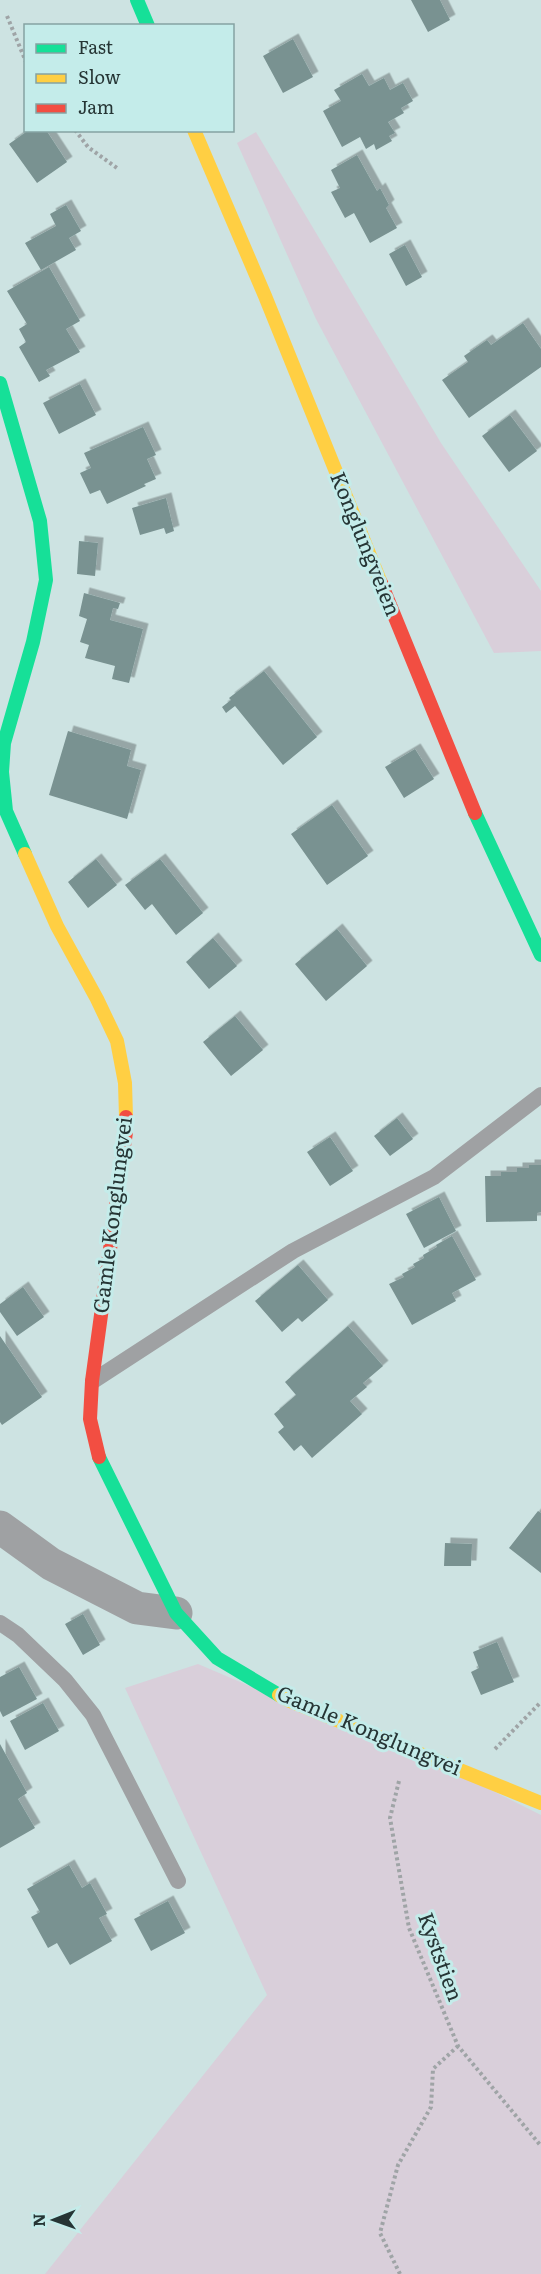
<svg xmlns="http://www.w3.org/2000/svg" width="541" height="2274" font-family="Literata,serif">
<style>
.green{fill:#d9cfda}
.building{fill:#799291;filter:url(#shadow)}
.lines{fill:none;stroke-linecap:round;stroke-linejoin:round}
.path{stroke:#9fa4a6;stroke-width:4;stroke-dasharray:3 3;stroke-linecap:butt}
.lane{stroke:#9fa1a3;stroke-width:16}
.street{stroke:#9fa1a3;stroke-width:33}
.fast{stroke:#16e098;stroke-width:14}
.slow{stroke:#ffcf43;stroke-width:14}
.jam{stroke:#f24e42;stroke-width:14}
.labels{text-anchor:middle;stroke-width:6;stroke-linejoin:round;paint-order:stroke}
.street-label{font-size:21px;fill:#263535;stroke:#c4ecea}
</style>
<defs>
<filter id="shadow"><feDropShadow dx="5.5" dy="-5.5" stdDeviation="0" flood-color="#0004"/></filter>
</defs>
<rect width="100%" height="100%" fill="#cde3e2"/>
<path class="green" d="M 256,132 L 441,443 L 541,591 L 541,651 L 494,653 L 316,319 L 237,143 Z
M 198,1664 L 485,1787 L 541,1815 L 541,2274 L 45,2274 L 267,1995 L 125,1688 Z"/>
<path class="building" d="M 411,0 L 440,0 L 450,20 L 428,32 Z
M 293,39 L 313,77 L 283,93 L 263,56 Z
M 362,74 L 369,86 L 384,78 L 390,90 L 403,83 L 413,101 L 401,108 L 404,113 L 388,122 L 395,133 L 389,136 L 392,141 L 376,150 L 374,144 L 366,149 L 360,137 L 342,147 L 323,111 L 341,101 L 334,90 Z
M 29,130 L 46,130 L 67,162 L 37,183 L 9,144 Z
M 357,155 L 377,191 L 380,188 L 389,205 L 386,208 L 397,228 L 370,243 L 354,213 L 345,218 L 331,192 L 340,188 L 331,170 Z
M 66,205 L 81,231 L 69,238 L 76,250 L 41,270 L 25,243 L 56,226 L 50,214 Z
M 405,245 L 422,277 L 406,286 L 389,254 Z
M 49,267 L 80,321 L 66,329 L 80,352 L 46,370 L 50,376 L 39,382 L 19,347 L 26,342 L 19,329 L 27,324 L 7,291 Z
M 523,323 L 541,349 L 541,367 L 469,418 L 442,380 L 468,362 L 464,356 L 487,340 L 491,345 Z
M 80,384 L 96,415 L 59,434 L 43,403 Z
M 510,415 L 537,451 L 509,472 L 482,436 Z
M 143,427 L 156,455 L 147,459 L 156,479 L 144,484 L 146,486 L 107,504 L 100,490 L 90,494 L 80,473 L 91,468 L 84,453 Z
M 166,498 L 174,531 L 166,534 L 164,528 L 140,535 L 132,508 Z
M 79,541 L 98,543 L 95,576 L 77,574 Z
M 84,593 L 120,603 L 118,609 L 113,608 L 110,620 L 143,629 L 129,683 L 112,679 L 115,666 L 85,658 L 89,645 L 80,642 L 87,619 L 79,616 Z
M 264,671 L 317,737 L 283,765 L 235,706 L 226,713 L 222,707 L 231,700 L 229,698 Z
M 68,731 L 131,750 L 127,766 L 141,770 L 127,819 L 49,795 Z
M 415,749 L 434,779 L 404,798 L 385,767 Z
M 332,805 L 368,856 L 327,885 L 291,834 Z
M 96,859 L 117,885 L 88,908 L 68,882 Z
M 160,859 L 203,913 L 176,935 L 152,904 L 145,910 L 125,885 Z
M 337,929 L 367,966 L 326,1001 L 295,964 Z
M 213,938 L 237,966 L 209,989 L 186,962 Z
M 235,1016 L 263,1050 L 231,1076 L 203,1042 Z
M 397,1118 L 413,1139 L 390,1156 L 374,1136 Z
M 330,1137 L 353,1171 L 330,1186 L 307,1152 Z
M 529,1165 L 541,1165 L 541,1212 L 537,1213 L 537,1221 L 486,1222 L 485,1176 L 501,1176 L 501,1172 L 517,1172 L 517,1168 L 529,1168 Z
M 439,1197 L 456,1231 L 424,1248 L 406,1214 Z
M 452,1236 L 476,1280 L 452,1293 L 456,1301 L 412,1325 L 389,1284 L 404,1277 L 402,1274 L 415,1267 L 413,1264 L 424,1258 L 423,1255 L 437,1247 L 436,1245 Z
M 298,1265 L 328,1300 L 302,1322 L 298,1318 L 282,1332 L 255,1301 Z
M 23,1287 L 44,1317 L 17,1336 L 0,1312 L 0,1304 Z
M 348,1326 L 383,1366 L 363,1383 L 367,1387 L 350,1401 L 362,1414 L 312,1458 L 301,1445 L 294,1451 L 278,1432 L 284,1427 L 274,1414 L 296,1395 L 285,1382 Z
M 0,1336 L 42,1397 L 2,1425 L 0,1422 Z
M 538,1511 L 541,1513 L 541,1573 L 509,1548 Z
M 445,1543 L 472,1544 L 471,1566 L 444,1566 Z
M 83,1614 L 100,1645 L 83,1655 L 65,1624 Z
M 497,1642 L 514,1682 L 481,1695 L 471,1672 L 479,1668 L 473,1652 Z
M 19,1667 L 37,1699 L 3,1717 L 0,1711 L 0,1677 Z
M 43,1703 L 59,1731 L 25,1750 L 10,1721 Z
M 0,1744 L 27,1793 L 18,1799 L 35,1828 L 0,1848 Z
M 69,1865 L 82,1888 L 90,1883 L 107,1914 L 99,1918 L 112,1941 L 70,1965 L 57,1943 L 48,1948 L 31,1917 L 40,1912 L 27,1889 Z
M 168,1901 L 185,1933 L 151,1951 L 134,1919 Z"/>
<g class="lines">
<path class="path" d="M 7,16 L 26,62
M 75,130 L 88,147 L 117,168
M 495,1749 L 541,1702
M 399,1781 L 390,1818 L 409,1928 L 458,2046 L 541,2146
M 400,2274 L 380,2233 L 398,2165 L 431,2107 L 433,2069 L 458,2046"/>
<path class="lane" d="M 93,1381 L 293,1251 L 434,1177 L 541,1095
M 0,1623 L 18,1635 L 65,1680 L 93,1715 L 178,1881"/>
<path class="street" d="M 0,1527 L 51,1564 L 137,1608 L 176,1613"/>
<path class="fast" d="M 137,0 L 148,26
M 0,383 L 40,521 L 46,580 L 33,642 L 4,743 L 2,772 L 6,811 L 25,854
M 475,813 L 541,955
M 99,1457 L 176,1613 L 217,1658 L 279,1695"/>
<path class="slow" d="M 194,130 L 265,296 L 381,583
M 25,854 L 57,926 L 97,999 L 117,1041 L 125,1083 L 126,1117
M 279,1695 L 290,1701 L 541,1803"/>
<path class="jam" d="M 381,583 L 475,813
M 99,1457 L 90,1419 L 92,1381 L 126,1132 L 126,1117"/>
</g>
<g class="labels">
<g class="street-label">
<text transform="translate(365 544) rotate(68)" y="7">Konglungveien</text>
<text transform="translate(113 1215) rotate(-83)" y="7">Gamle Konglungvei</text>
<text transform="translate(369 1731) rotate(23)" y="7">Gamle Konglungvei</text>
<text transform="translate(440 1957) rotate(70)" y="7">Kyststien</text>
</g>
</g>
<rect x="24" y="24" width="210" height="108" fill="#c4ecea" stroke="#85a3a2" stroke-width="1.5"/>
<rect x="36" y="44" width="30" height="9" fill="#16e098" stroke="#85a3a2" stroke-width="1.5"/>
<text x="78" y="54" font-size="18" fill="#263535">Fast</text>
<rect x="36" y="74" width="30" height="9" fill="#ffcf43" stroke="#85a3a2" stroke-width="1.5"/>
<text x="78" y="84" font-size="18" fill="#263535">Slow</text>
<rect x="36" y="104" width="30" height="9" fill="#f24e42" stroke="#85a3a2" stroke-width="1.5"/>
<text x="78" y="114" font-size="18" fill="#263535">Jam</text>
<g transform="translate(54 2220) rotate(269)" stroke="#c4ecea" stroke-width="4.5" paint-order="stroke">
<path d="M0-4.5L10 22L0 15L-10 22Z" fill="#263535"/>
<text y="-9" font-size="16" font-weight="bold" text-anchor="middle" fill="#263535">N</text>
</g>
</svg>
